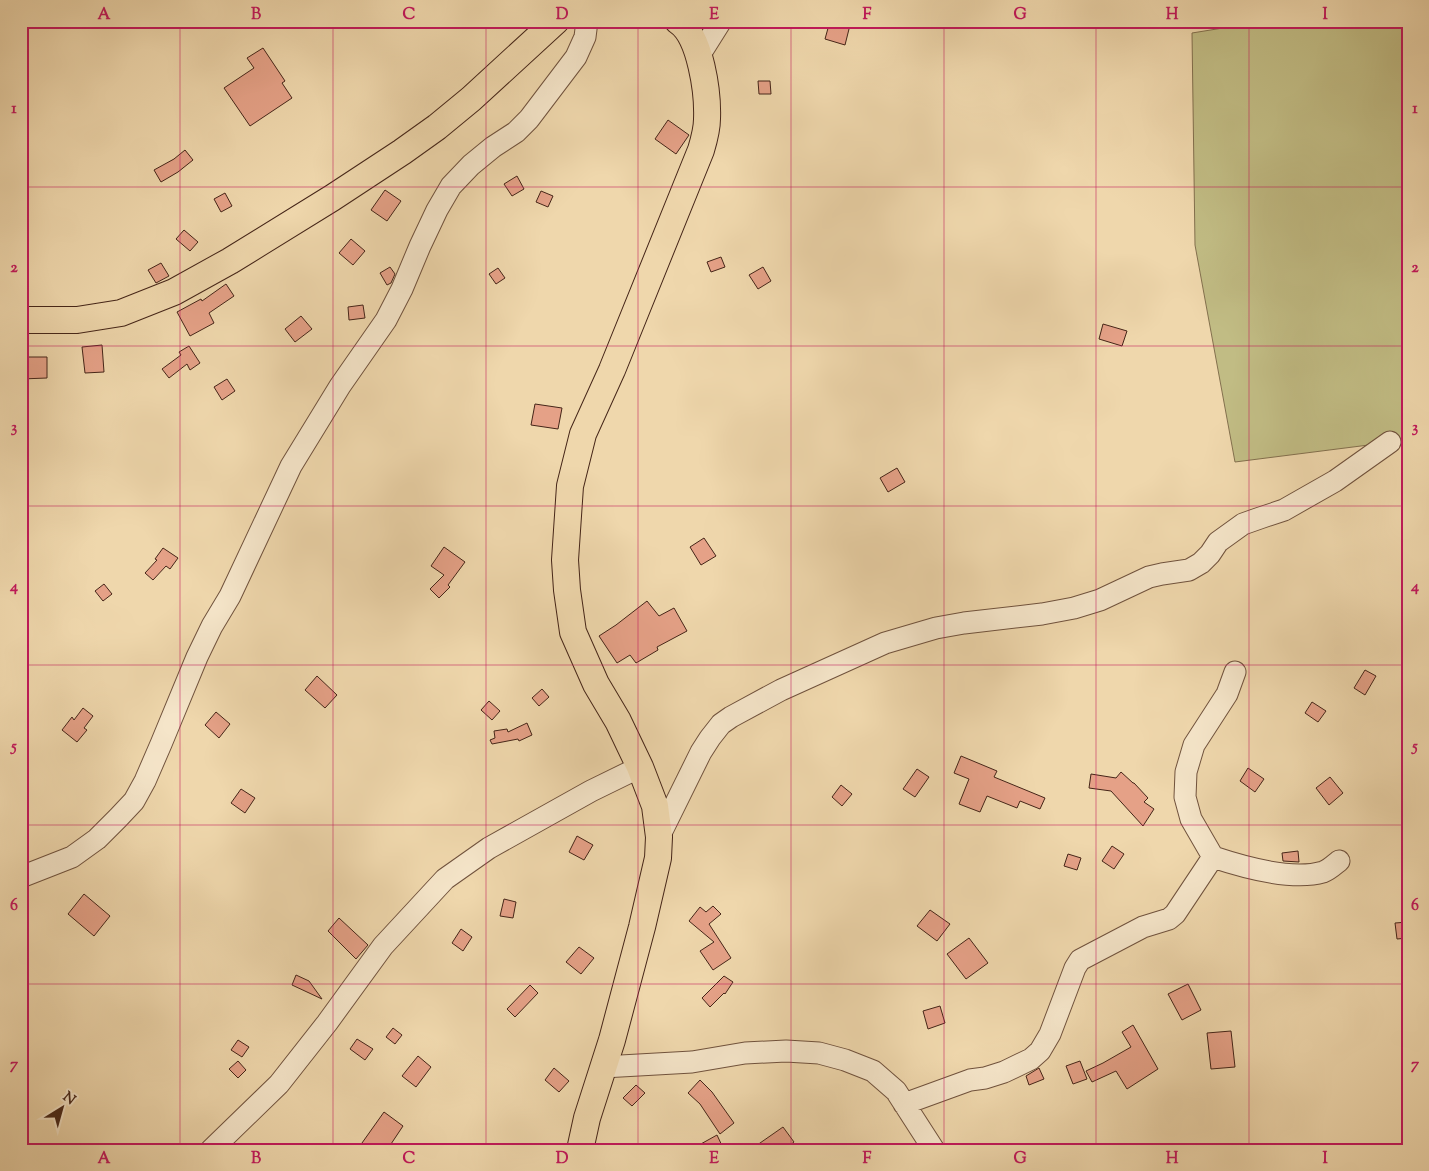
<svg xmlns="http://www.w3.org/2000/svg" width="1429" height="1171" font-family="'Sorts Mill Goudy',serif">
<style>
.green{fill:#c1bc84;stroke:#83704e}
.building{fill:#e5a187;stroke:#452518}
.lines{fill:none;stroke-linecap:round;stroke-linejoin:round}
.minor-casing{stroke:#70523d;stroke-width:23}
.major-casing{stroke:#452518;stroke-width:28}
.minor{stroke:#f5e5c9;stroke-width:21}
.major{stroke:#efd7ac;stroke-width:26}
.grid{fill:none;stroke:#c2185b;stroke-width:1;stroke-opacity:0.55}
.neatline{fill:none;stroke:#c2185b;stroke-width:2}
.grid-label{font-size:16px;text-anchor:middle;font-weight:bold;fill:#c2185b}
</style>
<rect width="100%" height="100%" fill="#efd7ac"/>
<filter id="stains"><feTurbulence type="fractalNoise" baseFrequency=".004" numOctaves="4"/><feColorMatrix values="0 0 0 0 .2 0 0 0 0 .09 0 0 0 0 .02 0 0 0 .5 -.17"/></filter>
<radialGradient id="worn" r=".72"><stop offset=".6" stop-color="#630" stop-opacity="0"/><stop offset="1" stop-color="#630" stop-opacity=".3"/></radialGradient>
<path class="green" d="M 1266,21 L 1408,21 L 1408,440 L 1235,462 L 1195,245 L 1192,33 Z"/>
<path class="building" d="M 830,21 L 851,21 L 845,45 L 825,39 Z
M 263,48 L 285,81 L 282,83 L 292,98 L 250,126 L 224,88 L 254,68 L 247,58 Z
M 758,81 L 770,81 L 771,94 L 759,94 Z
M 668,120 L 689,135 L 676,154 L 655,139 Z
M 185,150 L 193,160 L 178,172 L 161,182 L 154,170 L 174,159 Z
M 517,176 L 524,189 L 512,196 L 504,184 Z
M 385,190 L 401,201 L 387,221 L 371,210 Z
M 541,191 L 553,196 L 548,207 L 536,202 Z
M 225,193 L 232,206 L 221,212 L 214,199 Z
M 184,230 L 198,242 L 190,251 L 176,239 Z
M 351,239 L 365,251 L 353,265 L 339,253 Z
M 721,257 L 725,267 L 711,272 L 707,262 Z
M 161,263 L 169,276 L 156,283 L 148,270 Z
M 390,267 L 395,274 L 391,283 L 387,285 L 380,273 Z
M 763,267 L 771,281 L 758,289 L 749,275 Z
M 498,268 L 505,278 L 496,284 L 489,274 Z
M 226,284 L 234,296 L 209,313 L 214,323 L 190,336 L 177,312 L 201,299 L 202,301 Z
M 363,305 L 365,318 L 349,320 L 348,307 Z
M 301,316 L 312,329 L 295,342 L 285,329 Z
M 1103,324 L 1127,331 L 1122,346 L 1099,339 Z
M 102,345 L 104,372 L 85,373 L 82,347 Z
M 189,346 L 200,363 L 190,370 L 187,364 L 169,378 L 162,369 L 181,355 L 179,352 Z
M 21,357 L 47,357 L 47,378 L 21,379 Z
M 227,379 L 235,391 L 222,400 L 214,387 Z
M 535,404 L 562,408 L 558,429 L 531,425 Z
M 897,468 L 905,482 L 888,492 L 880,478 Z
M 704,538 L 716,556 L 701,565 L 690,547 Z
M 444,547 L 465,562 L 448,585 L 450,587 L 439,598 L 430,589 L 444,575 L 431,566 Z
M 163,548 L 178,558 L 170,569 L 166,566 L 153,580 L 145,573 L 157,560 L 155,559 Z
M 104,584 L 112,594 L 103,601 L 95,591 Z
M 647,601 L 659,616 L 674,608 L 687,631 L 657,647 L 658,650 L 636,663 L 630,655 L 617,663 L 599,636 L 616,625 Z
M 1365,670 L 1376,676 L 1365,695 L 1354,688 Z
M 317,676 L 337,695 L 325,708 L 305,690 Z
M 542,689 L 549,697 L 539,706 L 532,698 Z
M 489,701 L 500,711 L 492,720 L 481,710 Z
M 1312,702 L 1326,711 L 1318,722 L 1305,713 Z
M 83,708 L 93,716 L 84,728 L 87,730 L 77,742 L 62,730 L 72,717 L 74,720 Z
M 216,712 L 230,724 L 219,738 L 205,725 Z
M 527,723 L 532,735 L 519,741 L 518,739 L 492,744 L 490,740 L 495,738 L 494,731 L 507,729 L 508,732 Z
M 961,756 L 997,771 L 994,777 L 1045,798 L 1040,809 L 1020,801 L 1017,808 L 987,796 L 980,812 L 959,804 L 969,779 L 954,773 Z
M 1248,768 L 1264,779 L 1255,792 L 1240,781 Z
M 917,769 L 929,777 L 915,797 L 903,789 Z
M 1121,772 L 1133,783 L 1134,783 L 1148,798 L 1144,802 L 1154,809 L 1143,826 L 1111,791 L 1089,788 L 1091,774 L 1116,778 Z
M 1330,777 L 1343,793 L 1329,805 L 1316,788 Z
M 841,785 L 852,794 L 842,806 L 832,797 Z
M 241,789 L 255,798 L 245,813 L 231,803 Z
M 577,836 L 593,845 L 584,860 L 569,852 Z
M 1112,846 L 1124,854 L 1114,869 L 1102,861 Z
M 1298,851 L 1299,862 L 1283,861 L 1282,853 Z
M 1068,854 L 1081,858 L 1077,870 L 1064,866 Z
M 84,894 L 110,916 L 94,936 L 68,914 Z
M 504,899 L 516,902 L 513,918 L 500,916 Z
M 713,906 L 721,914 L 709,924 L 731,958 L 713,970 L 700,951 L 714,942 L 689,921 L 700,907 L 706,912 Z
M 930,910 L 950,924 L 937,941 L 917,926 Z
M 339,918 L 368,945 L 356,959 L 328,931 Z
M 1408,922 L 1408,938 L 1397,939 L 1395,923 Z
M 461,929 L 472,937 L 463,951 L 452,943 Z
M 969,938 L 988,963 L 966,979 L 947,954 Z
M 579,947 L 594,958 L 581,974 L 566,962 Z
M 296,975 L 309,981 L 322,999 L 292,985 Z
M 724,976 L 733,982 L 725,994 L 724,993 L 710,1007 L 702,998 Z
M 1188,984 L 1201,1010 L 1182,1020 L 1168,994 Z
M 530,985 L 538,993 L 515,1017 L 507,1009 Z
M 940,1006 L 945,1023 L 928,1029 L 923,1011 Z
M 1133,1025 L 1158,1069 L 1127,1089 L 1116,1071 L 1092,1082 L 1086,1071 L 1103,1063 L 1131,1047 L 1122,1032 Z
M 393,1028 L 402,1035 L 395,1044 L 386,1037 Z
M 1231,1031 L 1235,1067 L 1211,1069 L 1207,1033 Z
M 357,1039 L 373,1049 L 365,1060 L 350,1049 Z
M 238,1040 L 249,1047 L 242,1057 L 231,1050 Z
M 418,1056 L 431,1067 L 416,1087 L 402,1076 Z
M 238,1061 L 246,1070 L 238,1078 L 229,1069 Z
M 1080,1061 L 1087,1079 L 1073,1084 L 1066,1066 Z
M 554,1068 L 569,1081 L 559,1092 L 545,1080 Z
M 1039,1068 L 1044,1079 L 1029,1085 L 1026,1076 Z
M 700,1080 L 712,1092 L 734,1123 L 720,1134 L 700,1104 L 688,1093 Z
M 636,1085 L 645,1093 L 632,1106 L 623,1098 Z
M 384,1112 L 403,1126 L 387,1150 L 357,1150 Z
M 783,1127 L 794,1142 L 784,1150 L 750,1150 Z
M 717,1135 L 724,1150 L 690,1150 Z"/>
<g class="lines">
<defs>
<path id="minor" d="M 699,56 L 721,21
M 1235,672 L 1227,694 L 1194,745 L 1186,772 L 1185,797 L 1191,819 L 1213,857 C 1243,867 1292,881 1323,872 C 1329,870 1334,865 1339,861
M 659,837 L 701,752 L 710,738 L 721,724 L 731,717 L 781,690 L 885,643 L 936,628 L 964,623 L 1042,614 L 1074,608 L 1100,600 L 1149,577 L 1162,574 L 1189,570 L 1201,563 L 1210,554 L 1218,542 L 1243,524 L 1260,518 L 1284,510 L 1335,481 L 1390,442
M 21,877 L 72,857 L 97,839 L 118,818 L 134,801 L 145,781 L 161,744 L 197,657 L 212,626 L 230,596 L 291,466 L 340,386 L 386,320 L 402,289 L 420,246 L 437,210 L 451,186 L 471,165 L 493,147 L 516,132 L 529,119 L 576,57 L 585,37 L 587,21
M 603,1067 L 692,1062 L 745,1053 L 786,1051 L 819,1053 L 845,1060 L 873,1071 L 896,1091 L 934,1150
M 904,1104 L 970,1080 L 985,1078 L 1004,1072 L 1031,1059 L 1040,1051 L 1050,1034 L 1075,968 L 1080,960 L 1143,927 L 1169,919 L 1175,914 L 1213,857
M 211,1150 L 279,1084 L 327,1023 L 383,946 L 445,879 L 489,848 L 591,791 L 640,767"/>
<path id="major" d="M 21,320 L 77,320 L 121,313 L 174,292 L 230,261 L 332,198 L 402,152 L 437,127 L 471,99 L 556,21
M 580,1150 L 587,1118 L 612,1040 L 642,927 L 658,858 L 659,837 L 655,806 L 640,767 L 618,721 L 596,684 L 573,632 L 567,590 L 565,560 L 570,486 L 583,434 L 612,370 L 701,150 C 704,140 707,130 707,119 C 708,94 701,36 678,21"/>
</defs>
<use href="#minor" class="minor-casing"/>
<use href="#major" class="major-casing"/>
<use href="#minor" class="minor"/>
<use href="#major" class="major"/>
</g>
<path class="grid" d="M 180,21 L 180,1150M 333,21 L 333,1150M 486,21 L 486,1150M 638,21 L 638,1150M 791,21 L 791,1150M 944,21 L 944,1150M 1096,21 L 1096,1150M 1249,21 L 1249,1150M 21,187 L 1408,187M 21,346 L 1408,346M 21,506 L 1408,506M 21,665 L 1408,665M 21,825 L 1408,825M 21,984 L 1408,984"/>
<rect width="1429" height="1171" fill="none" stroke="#efd7ac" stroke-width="55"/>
<g transform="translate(62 1108) rotate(37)" stroke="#f5e5c9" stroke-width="4" paint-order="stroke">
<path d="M0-4L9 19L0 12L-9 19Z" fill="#452518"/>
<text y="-8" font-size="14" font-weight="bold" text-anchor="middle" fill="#452518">N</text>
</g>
<rect x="28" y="28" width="1374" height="1116" class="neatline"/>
<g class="grid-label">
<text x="104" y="19">A</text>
<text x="256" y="19">B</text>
<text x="409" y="19">C</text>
<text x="562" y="19">D</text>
<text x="714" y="19">E</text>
<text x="867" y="19">F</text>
<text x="1020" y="19">G</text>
<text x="1172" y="19">H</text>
<text x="1325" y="19">I</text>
<text x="14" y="113">1</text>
<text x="1415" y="113">1</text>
<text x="14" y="272">2</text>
<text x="1415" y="272">2</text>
<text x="14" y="432">3</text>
<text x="1415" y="432">3</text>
<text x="14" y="591">4</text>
<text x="1415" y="591">4</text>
<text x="14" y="751">5</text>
<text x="1415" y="751">5</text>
<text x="14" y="910">6</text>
<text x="1415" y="910">6</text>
<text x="14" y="1069">7</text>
<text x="1415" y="1069">7</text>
<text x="104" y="1163">A</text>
<text x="256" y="1163">B</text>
<text x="409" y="1163">C</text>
<text x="562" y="1163">D</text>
<text x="714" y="1163">E</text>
<text x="867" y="1163">F</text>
<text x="1020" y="1163">G</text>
<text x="1172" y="1163">H</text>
<text x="1325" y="1163">I</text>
</g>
<rect width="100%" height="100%" filter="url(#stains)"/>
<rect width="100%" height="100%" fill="url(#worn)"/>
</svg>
